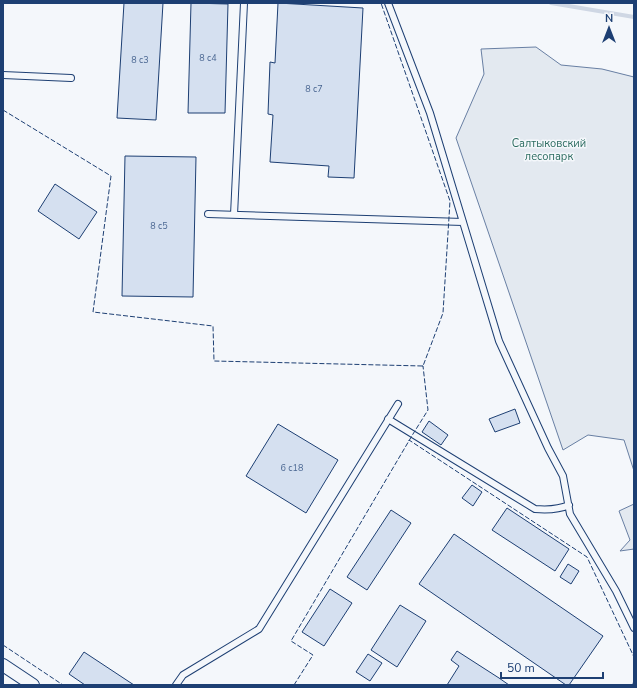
<svg xmlns="http://www.w3.org/2000/svg" width="637" height="688" font-family="'Nunito Sans',sans-serif">
<style>
.green{fill:#e3e9f0;stroke:#687fa3}
.lines{fill:none;stroke-linecap:round;stroke-linejoin:round}
.stream{stroke:#cfd7e4;stroke-width:4}
.building{fill:#d5e0f0;stroke:#1d3f73}
.lane-casing{stroke:#1d3f73;stroke-width:8}
.street-casing{stroke:#1d3f73;stroke-width:14}
.lane{stroke:#f4f7fb;stroke-width:6}
.street{stroke:#f4f7fb;stroke-width:12}
.fence{stroke:#1d3f73;stroke-width:1;stroke-dasharray:5 2;stroke-linecap:butt}
.labels{text-anchor:middle;stroke-width:3;stroke-linejoin:round;paint-order:stroke}
.number-label{font-size:9px;fill:#4b6792}
.park-label{font-size:11px;fill:#2c6c60;stroke:#f4f7fb}
</style>
<rect width="100%" height="100%" fill="#f4f7fb"/>
<path class="green" d="M 536,47 L 561,65 L 602,69 L 634,77 L 634,471 L 624,440 L 588,435 L 563,450 L 456,138 L 484,74 L 481,49 Z
M 634,504 L 634,549 L 620,551 L 630,540 L 619,511 Z"/>
<g class="lines">
<path class="stream" d="M 551,3 L 634,17"/>
</g>
<path class="building" d="M 124,3 L 163,3 L 156,120 L 117,118 Z
M 191,3 L 228,4 L 225,113 L 188,113 Z
M 278,3 L 363,8 L 354,178 L 328,177 L 329,166 L 270,162 L 273,115 L 268,114 L 270,62 L 275,63 Z
M 125,156 L 196,157 L 193,297 L 122,296 Z
M 55,184 L 97,212 L 79,239 L 38,211 Z
M 515,409 L 520,423 L 495,432 L 489,419 Z
M 429,421 L 448,435 L 441,445 L 422,432 Z
M 278,424 L 338,460 L 306,513 L 246,476 Z
M 472,485 L 482,492 L 473,506 L 462,498 Z
M 507,508 L 569,549 L 555,571 L 492,530 Z
M 391,510 L 411,523 L 367,590 L 347,577 Z
M 454,534 L 603,636 L 569,685 L 566,685 L 419,584 Z
M 568,564 L 579,571 L 571,584 L 560,577 Z
M 330,589 L 352,603 L 324,646 L 302,632 Z
M 400,605 L 426,621 L 397,667 L 371,650 Z
M 457,651 L 499,678 L 509,685 L 447,685 L 459,666 L 451,660 Z
M 84,652 L 134,685 L 85,685 L 69,674 Z
M 368,654 L 382,663 L 370,681 L 356,672 Z"/>
<g class="lines">
<defs>
<path id="lane" d="M 388,3 L 430,113 L 499,341 L 548,448 L 563,476 L 570,514 L 616,591 L 634,628
M 3,75 L 71,78
M 208,214 L 463,222
M 234,215 L 244,3
M 388,419 L 535,509 C 547,510 558,510 569,505
M 176,685 L 183,675 L 259,629 L 398,404"/>
<path id="street" d="M 3,665 L 33,685"/>
</defs>
<use href="#lane" class="lane-casing"/>
<use href="#street" class="street-casing"/>
<use href="#lane" class="lane"/>
<use href="#street" class="street"/>
<path class="fence" d="M 3,110 L 111,176 L 93,312 L 213,326 L 214,361 L 423,366 L 443,313 L 450,201 L 381,3
M 409,441 L 409,440 L 587,557 L 634,657
M 3,645 L 63,685
M 294,685 L 313,655 L 291,641 L 413,434 L 428,410 L 423,366 L 422,366
M 633,685 L 633,684 L 634,680"/>
</g>
<g class="labels">
<g class="number-label">
<text x="208" y="61">8 с4</text>
<text x="140" y="63">8 с3</text>
<text x="314" y="92">8 с7</text>
<text x="159" y="229">8 с5</text>
<text x="292" y="471">6 с18</text>
</g>
<g class="park-label">
<text x="549" y="147">Салтыковский<tspan x="549" dy="13">лесопарк</tspan></text>
</g>
</g>
<rect width="637" height="688" fill="none" stroke="#1d3f73" stroke-width="8"/>
<g transform="translate(609 28)" stroke="#f4f7fb" stroke-width="3" paint-order="stroke">
<path d="M0-3L7 15L0 10L-7 15Z" fill="#1d3f73"/>
<text y="-6" font-size="11" font-weight="bold" text-anchor="middle" fill="#1d3f73">N</text>
</g>
<path d="M501 672v6h102v-6" fill="none" stroke="#1d3f73" stroke-width="2"/>
<text x="507" y="672" font-size="12" fill="#1d3f73" stroke="#f4f7fb" stroke-width="3" paint-order="stroke">50 m</text>
</svg>
